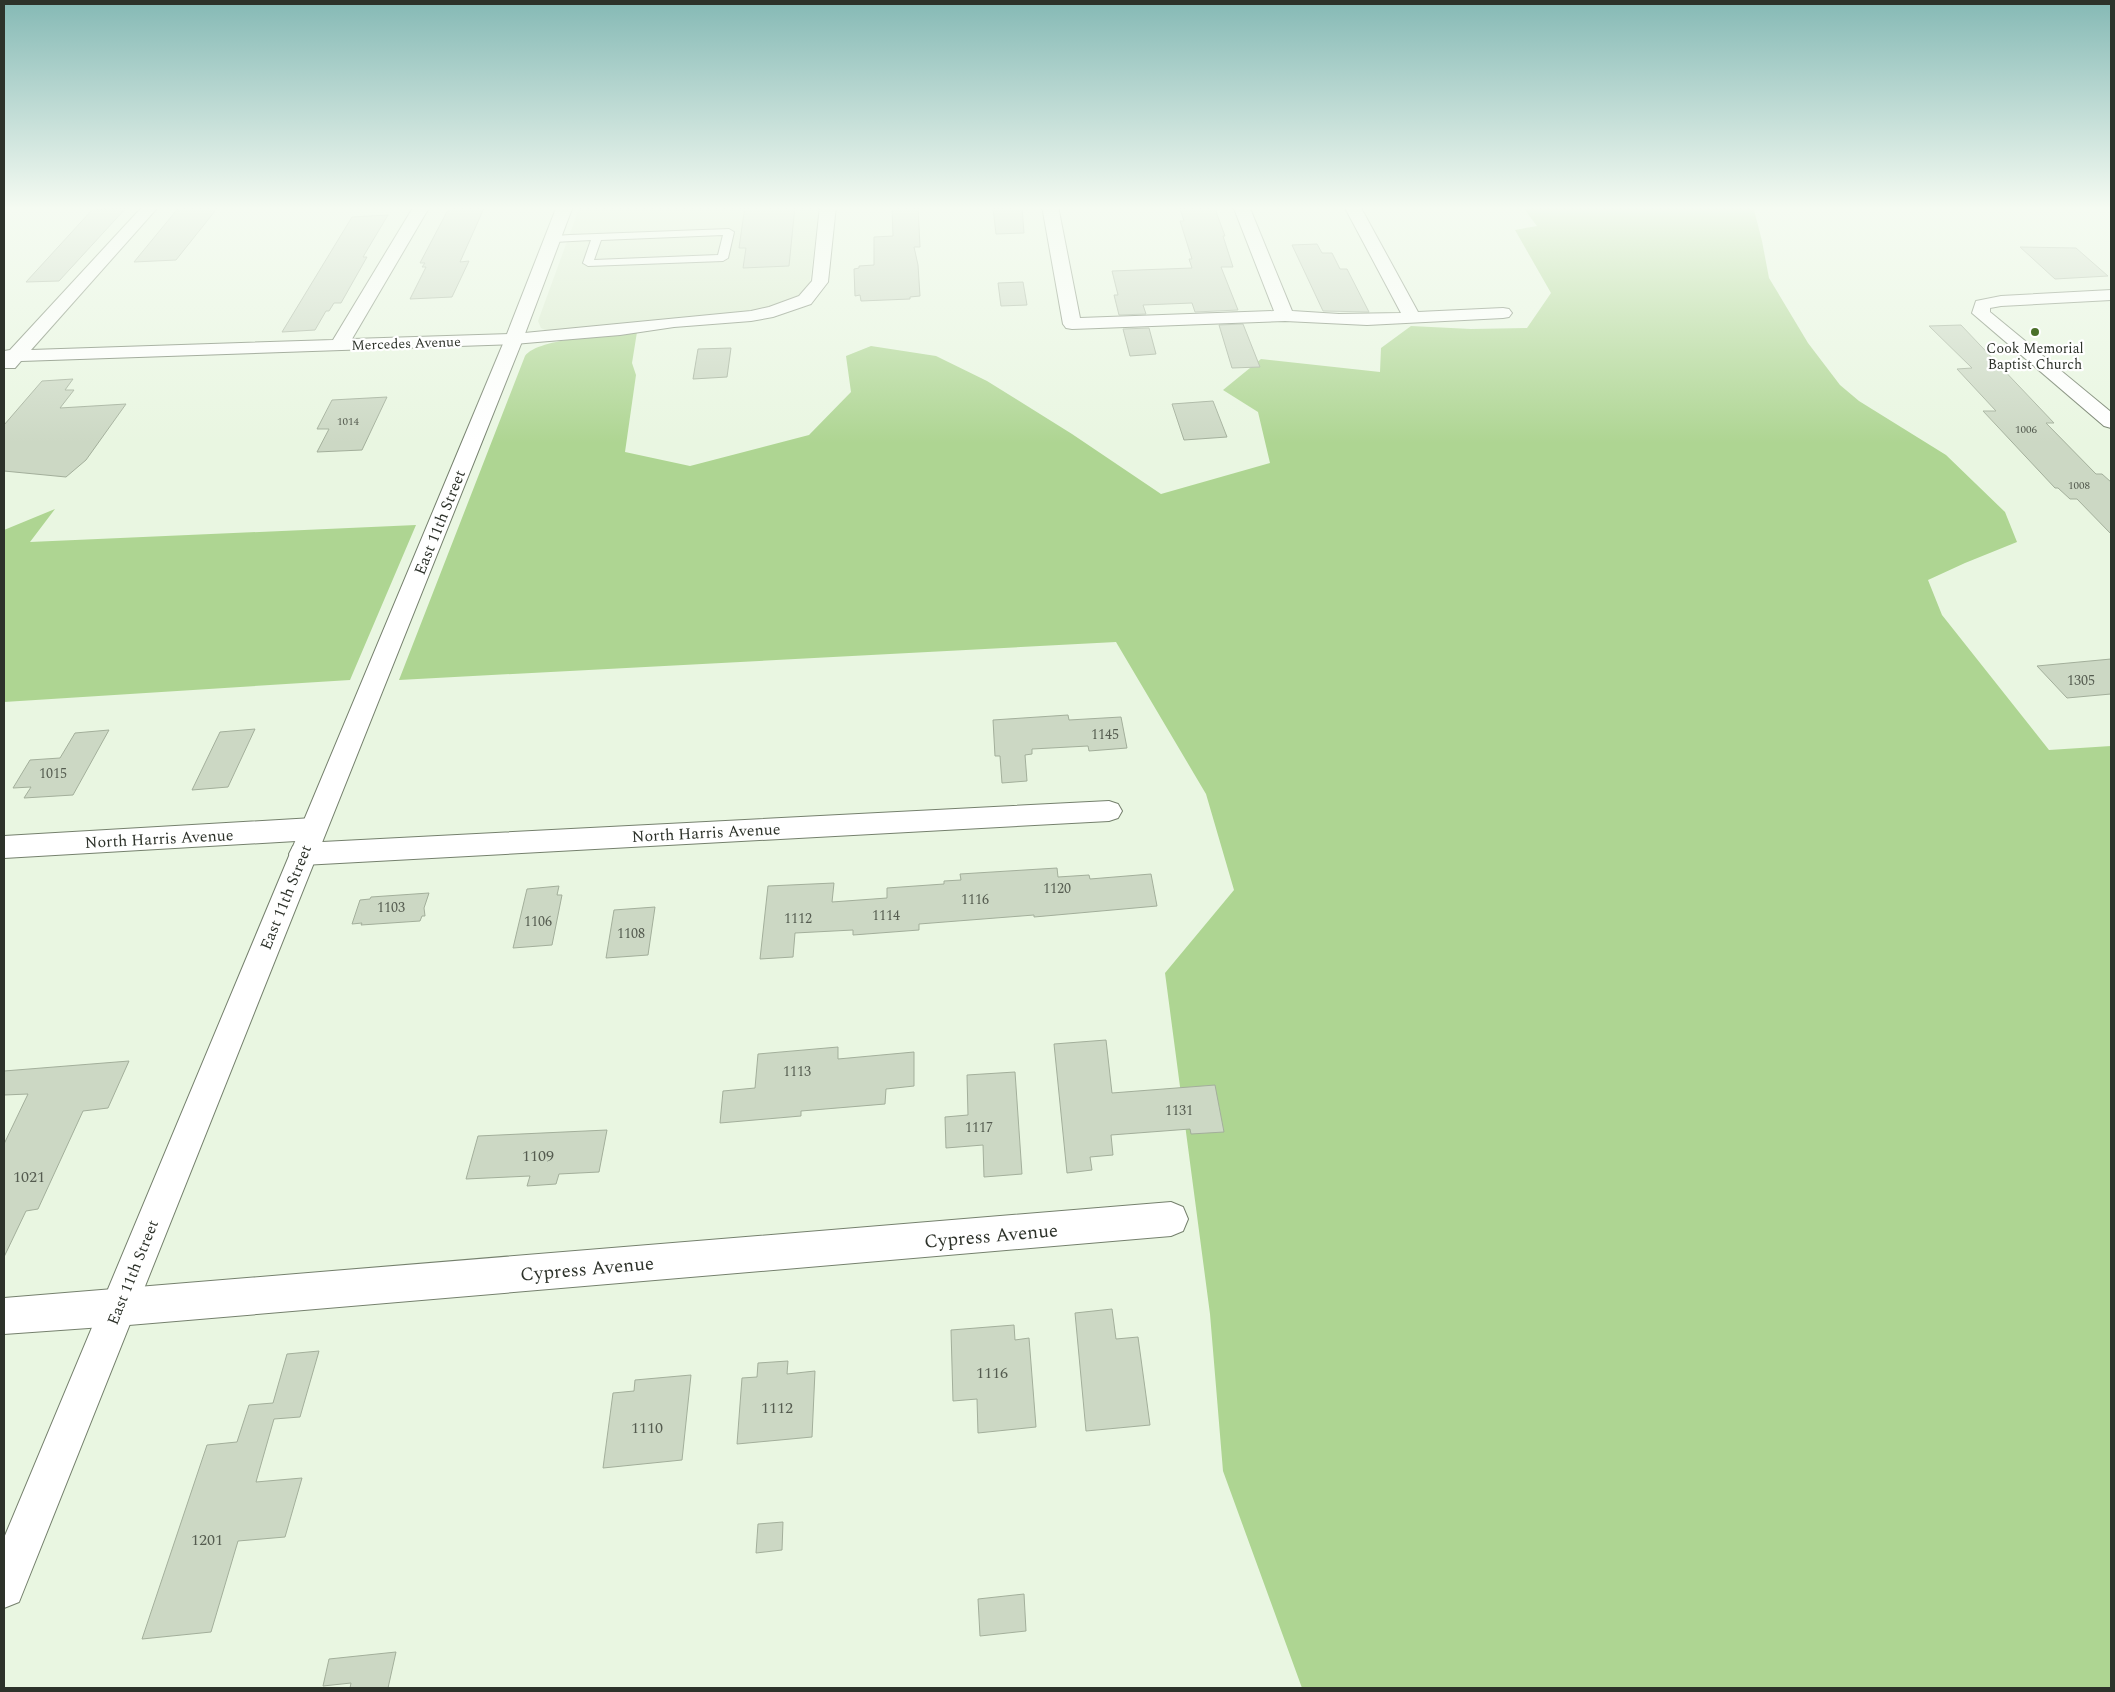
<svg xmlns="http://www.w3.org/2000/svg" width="2115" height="1692" font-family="Spectral,serif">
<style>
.built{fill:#daeace}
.green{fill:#aed592}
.building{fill:#ccd8c4;stroke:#a3af9b}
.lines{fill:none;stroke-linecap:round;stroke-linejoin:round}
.lane-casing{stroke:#75806d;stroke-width:2}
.street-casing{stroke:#75806d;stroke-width:2}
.secondary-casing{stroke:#75806d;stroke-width:2}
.lane{fill:#fff;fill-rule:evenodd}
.street{fill:#fff;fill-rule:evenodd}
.secondary{fill:#fff;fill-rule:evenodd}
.poi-dot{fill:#4b702a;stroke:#fff;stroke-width:2}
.labels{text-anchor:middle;stroke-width:4.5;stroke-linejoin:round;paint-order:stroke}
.far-number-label{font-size:11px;fill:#555c50}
.far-street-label{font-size:14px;fill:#2d322a;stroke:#fff}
.far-poi-label{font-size:14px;fill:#2d322a;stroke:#fff}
.number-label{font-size:14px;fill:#555c50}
.street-label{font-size:16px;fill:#2d322a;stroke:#fff}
.near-number-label{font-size:16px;fill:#555c50}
.near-street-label{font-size:19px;fill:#2d322a;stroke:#fff}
</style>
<rect width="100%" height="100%" fill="#e9f6e1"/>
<path class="built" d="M 580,206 L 820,206 L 809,288 L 805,294 L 762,311 L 553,331 L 545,330 L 541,328 L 538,321 Z"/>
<path class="green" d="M 1522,206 L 1753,206 L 1762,241 L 1769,278 L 1808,343 L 1840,385 L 1859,401 L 1946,455 L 2005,512 L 2017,542 L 1965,563 L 1928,580 L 1942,615 L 2049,750 L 2111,746 L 2111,1688 L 1302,1688 L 1223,1471 L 1210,1314 L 1165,973 L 1234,890 L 1206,794 L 1116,642 L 399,680 L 525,356 C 539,337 613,336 637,332 L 632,363 L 636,375 L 625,452 L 690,466 L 809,435 L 851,392 L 846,356 L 871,346 L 936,356 L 987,381 L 1072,434 L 1161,494 L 1270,463 L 1258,412 L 1223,390 L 1261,359 L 1380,372 L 1381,348 L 1411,326 L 1471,329 L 1527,328 L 1551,293 L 1515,230 L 1537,226 Z
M 55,509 L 30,542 L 416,525 L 350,680 L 4,702 L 4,530 Z"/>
<path class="building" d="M 180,206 L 219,206 L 176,260 L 134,262 Z
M 450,206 L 485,206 L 460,262 L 469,261 L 452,297 L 410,299 L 426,267 L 422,267 L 425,263 L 420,263 Z
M 745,206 L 795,206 L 789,266 L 743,268 L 746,248 L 739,248 Z
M 892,206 L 918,206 L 920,247 L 914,247 L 918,265 L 920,296 L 910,297 L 910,299 L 861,301 L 860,295 L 855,296 L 854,269 L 859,268 L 859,266 L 874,265 L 874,237 L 893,236 Z
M 1179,206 L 1214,206 L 1225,236 L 1223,236 L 1233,267 L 1221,267 L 1238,310 L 1195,312 L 1192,303 L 1143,305 L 1146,314 L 1119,315 L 1114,295 L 1118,295 L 1112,271 L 1192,268 L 1189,259 L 1192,259 L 1180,221 L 1184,221 Z
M 1022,207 L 1024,233 L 996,234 L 993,208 Z
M 126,208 L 59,281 L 26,282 L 92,210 Z
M 388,215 L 363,257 L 367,257 L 341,303 L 334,303 L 329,311 L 326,311 L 315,330 L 282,332 L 352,217 Z
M 1317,244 L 1322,253 L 1332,253 L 1340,269 L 1347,269 L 1369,312 L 1323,311 L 1292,245 Z
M 2020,247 L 2076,248 L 2108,276 L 2055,279 Z
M 1023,282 L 1027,305 L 1001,306 L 998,283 Z
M 1243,324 L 1260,367 L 1232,368 L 1219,325 Z
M 1961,325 L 2054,423 L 2046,423 L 2096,474 L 2102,474 L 2111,482 L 2111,534 L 2077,499 L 2070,499 L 2058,488 L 2055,488 L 1983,411 L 1996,411 L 1957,369 L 1972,368 L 1929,326 Z
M 1149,328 L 1156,354 L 1130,356 L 1123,329 Z
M 731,348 L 727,377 L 693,379 L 698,349 Z
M 73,379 L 65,390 L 74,390 L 60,408 L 126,404 L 86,460 L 66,477 L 4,471 L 4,425 L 42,381 Z
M 387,397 L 362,450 L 317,452 L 329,429 L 317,429 L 332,400 Z
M 1213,401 L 1227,437 L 1184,440 L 1172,404 Z
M 2111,659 L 2111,694 L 2067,698 L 2037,666 Z
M 1068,715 L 1069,720 L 1121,717 L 1127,748 L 1089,751 L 1088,746 L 1032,749 L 1032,754 L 1025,755 L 1027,781 L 1002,783 L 1000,756 L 995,756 L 993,720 Z
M 255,729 L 228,787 L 192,790 L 220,732 Z
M 109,730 L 73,795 L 24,798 L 31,787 L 13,788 L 30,760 L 60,758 L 75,733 Z
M 1057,868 L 1058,877 L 1089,875 L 1090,879 L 1151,874 L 1157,906 L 1034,917 L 1034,915 L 919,924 L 919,930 L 853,935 L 853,930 L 795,933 L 793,957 L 760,959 L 768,886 L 834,883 L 832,902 L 887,898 L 887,888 L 944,884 L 944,881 L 961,880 L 960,874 Z
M 559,886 L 557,895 L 562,895 L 552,945 L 513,948 L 527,889 Z
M 429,893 L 424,908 L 425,916 L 422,916 L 420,921 L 361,925 L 362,923 L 352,924 L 360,900 L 370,899 L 371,897 Z
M 655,907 L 648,955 L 606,958 L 614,910 Z
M 1106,1040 L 1112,1093 L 1215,1085 L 1224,1132 L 1191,1134 L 1190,1129 L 1111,1135 L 1113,1155 L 1090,1157 L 1092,1170 L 1067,1173 L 1054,1044 Z
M 838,1047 L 838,1059 L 914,1052 L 914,1086 L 886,1089 L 885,1104 L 801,1111 L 801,1116 L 720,1123 L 723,1091 L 755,1088 L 758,1054 Z
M 129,1061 L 108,1108 L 83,1111 L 38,1209 L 26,1211 L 4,1257 L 4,1144 L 28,1094 L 4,1095 L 4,1071 Z
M 1015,1072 L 1022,1174 L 984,1177 L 983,1145 L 946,1148 L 945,1117 L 968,1115 L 967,1075 Z
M 607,1130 L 599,1172 L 559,1174 L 556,1184 L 527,1186 L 530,1176 L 466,1179 L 478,1136 Z
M 1112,1309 L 1116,1339 L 1138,1337 L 1150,1425 L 1086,1431 L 1075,1313 Z
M 1014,1325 L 1015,1340 L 1029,1338 L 1036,1427 L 978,1433 L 977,1399 L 953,1401 L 951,1330 Z
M 319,1351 L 300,1417 L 274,1419 L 256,1482 L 302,1478 L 285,1537 L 238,1541 L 211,1632 L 142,1639 L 207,1445 L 237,1442 L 249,1405 L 273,1403 L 287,1354 Z
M 788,1361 L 787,1374 L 815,1371 L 812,1437 L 737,1444 L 742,1378 L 757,1377 L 758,1363 Z
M 691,1375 L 682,1460 L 603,1468 L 613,1393 L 634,1391 L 635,1380 Z
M 783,1522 L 782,1550 L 756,1553 L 758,1524 Z
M 1024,1594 L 1026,1631 L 980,1636 L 978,1599 Z
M 396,1652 L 388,1688 L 350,1688 L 351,1683 L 323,1686 L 329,1659 Z"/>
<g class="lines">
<defs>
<path id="lane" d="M 729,229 L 734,232 L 728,258 L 723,261 L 588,266 L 583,263 L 591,240 L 554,242 L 549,239 L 554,236 L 570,235 ZM 723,235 L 718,255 L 594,260 L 601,240 Z"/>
<path id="street" d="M 143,206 L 159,206 L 31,350 L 333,340 L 414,206 L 430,206 L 352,339 L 514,334 L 751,311 L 769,307 L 799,296 L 812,281 L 820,206 L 836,206 L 828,282 L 811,304 L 773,317 L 751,321 L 674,327 L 620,335 L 514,344 L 21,361 L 15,368 L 4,368 L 4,351 L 10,350 Z
M 1042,206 L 1058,206 L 1080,318 L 1274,311 L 1233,206 L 1249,206 L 1292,311 L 1339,314 L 1401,313 L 1344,206 L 1360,206 L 1418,312 L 1503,308 L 1509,309 L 1512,313 L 1509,317 L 1503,318 L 1367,325 L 1285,321 L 1072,329 L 1066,328 L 1063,324 Z
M 2111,290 L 2111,300 L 2001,306 L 1990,308 L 1990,312 L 2111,412 L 2111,428 L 2104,426 L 1972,313 L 1976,301 L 2001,296 Z
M 1109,801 L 1118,804 L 1122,811 L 1118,818 L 1109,821 L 303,865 L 293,862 L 289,854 L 293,846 L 303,843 Z
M 313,818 L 323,822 L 327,829 L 323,836 L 313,840 L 4,858 L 4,836 Z
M 1171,1202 L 1183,1207 L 1188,1219 L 1183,1231 L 1171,1236 L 117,1326 L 4,1334 L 4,1298 Z"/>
<path id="secondary" d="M 557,206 L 573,206 L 523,339 L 25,1587 L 19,1602 L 4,1608 L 4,1538 L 505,339 Z"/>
</defs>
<use href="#lane" class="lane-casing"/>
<use href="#street" class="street-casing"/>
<use href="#secondary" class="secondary-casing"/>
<use href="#lane" class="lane"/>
<use href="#street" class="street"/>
<use href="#secondary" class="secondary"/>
</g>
<linearGradient id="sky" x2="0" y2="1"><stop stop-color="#85b9b5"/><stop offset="0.47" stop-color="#f5fbf2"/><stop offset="1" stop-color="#f5fbf2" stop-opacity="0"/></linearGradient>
<rect width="2115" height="443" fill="url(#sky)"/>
<circle class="poi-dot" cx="2035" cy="332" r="5"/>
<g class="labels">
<g class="far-number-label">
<text x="348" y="425">1014</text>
<text x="2026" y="433">1006</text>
<text x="2079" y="489">1008</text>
</g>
<g class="far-street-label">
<text transform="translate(406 343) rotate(-2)" y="5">Mercedes Avenue</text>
</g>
<g class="far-poi-label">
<text x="2035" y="353">Cook Memorial<tspan x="2035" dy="16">Baptist Church</tspan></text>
</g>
<g class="number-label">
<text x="2081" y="685">1305</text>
<text x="1105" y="739">1145</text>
<text x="53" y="778">1015</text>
<text x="1057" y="893">1120</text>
<text x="975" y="904">1116</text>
<text x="391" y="912">1103</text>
<text x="886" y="920">1114</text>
<text x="798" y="923">1112</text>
<text x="538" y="926">1106</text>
<text x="631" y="938">1108</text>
<text x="797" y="1076">1113</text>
<text x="1179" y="1115">1131</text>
<text x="979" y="1132">1117</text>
</g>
<g class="street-label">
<text transform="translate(439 522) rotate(-68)" y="6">East 11th Street</text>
<text transform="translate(706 832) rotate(-3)" y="6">North Harris Avenue</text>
<text transform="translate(159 838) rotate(-3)" y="6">North Harris Avenue</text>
<text transform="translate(285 897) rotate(-68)" y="6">East 11th Street</text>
<text transform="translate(132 1272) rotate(-68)" y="6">East 11th Street</text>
</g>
<g class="near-number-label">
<text x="538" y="1161">1109</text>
<text x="29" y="1182">1021</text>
<text x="992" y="1378">1116</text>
<text x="777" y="1413">1112</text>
<text x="647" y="1433">1110</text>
<text x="207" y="1545">1201</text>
</g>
<g class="near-street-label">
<text transform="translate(991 1235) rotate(-5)" y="7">Cypress Avenue</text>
<text transform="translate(587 1268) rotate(-5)" y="7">Cypress Avenue</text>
</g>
</g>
<rect width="2115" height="1692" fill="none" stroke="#2d322a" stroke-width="10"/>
</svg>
